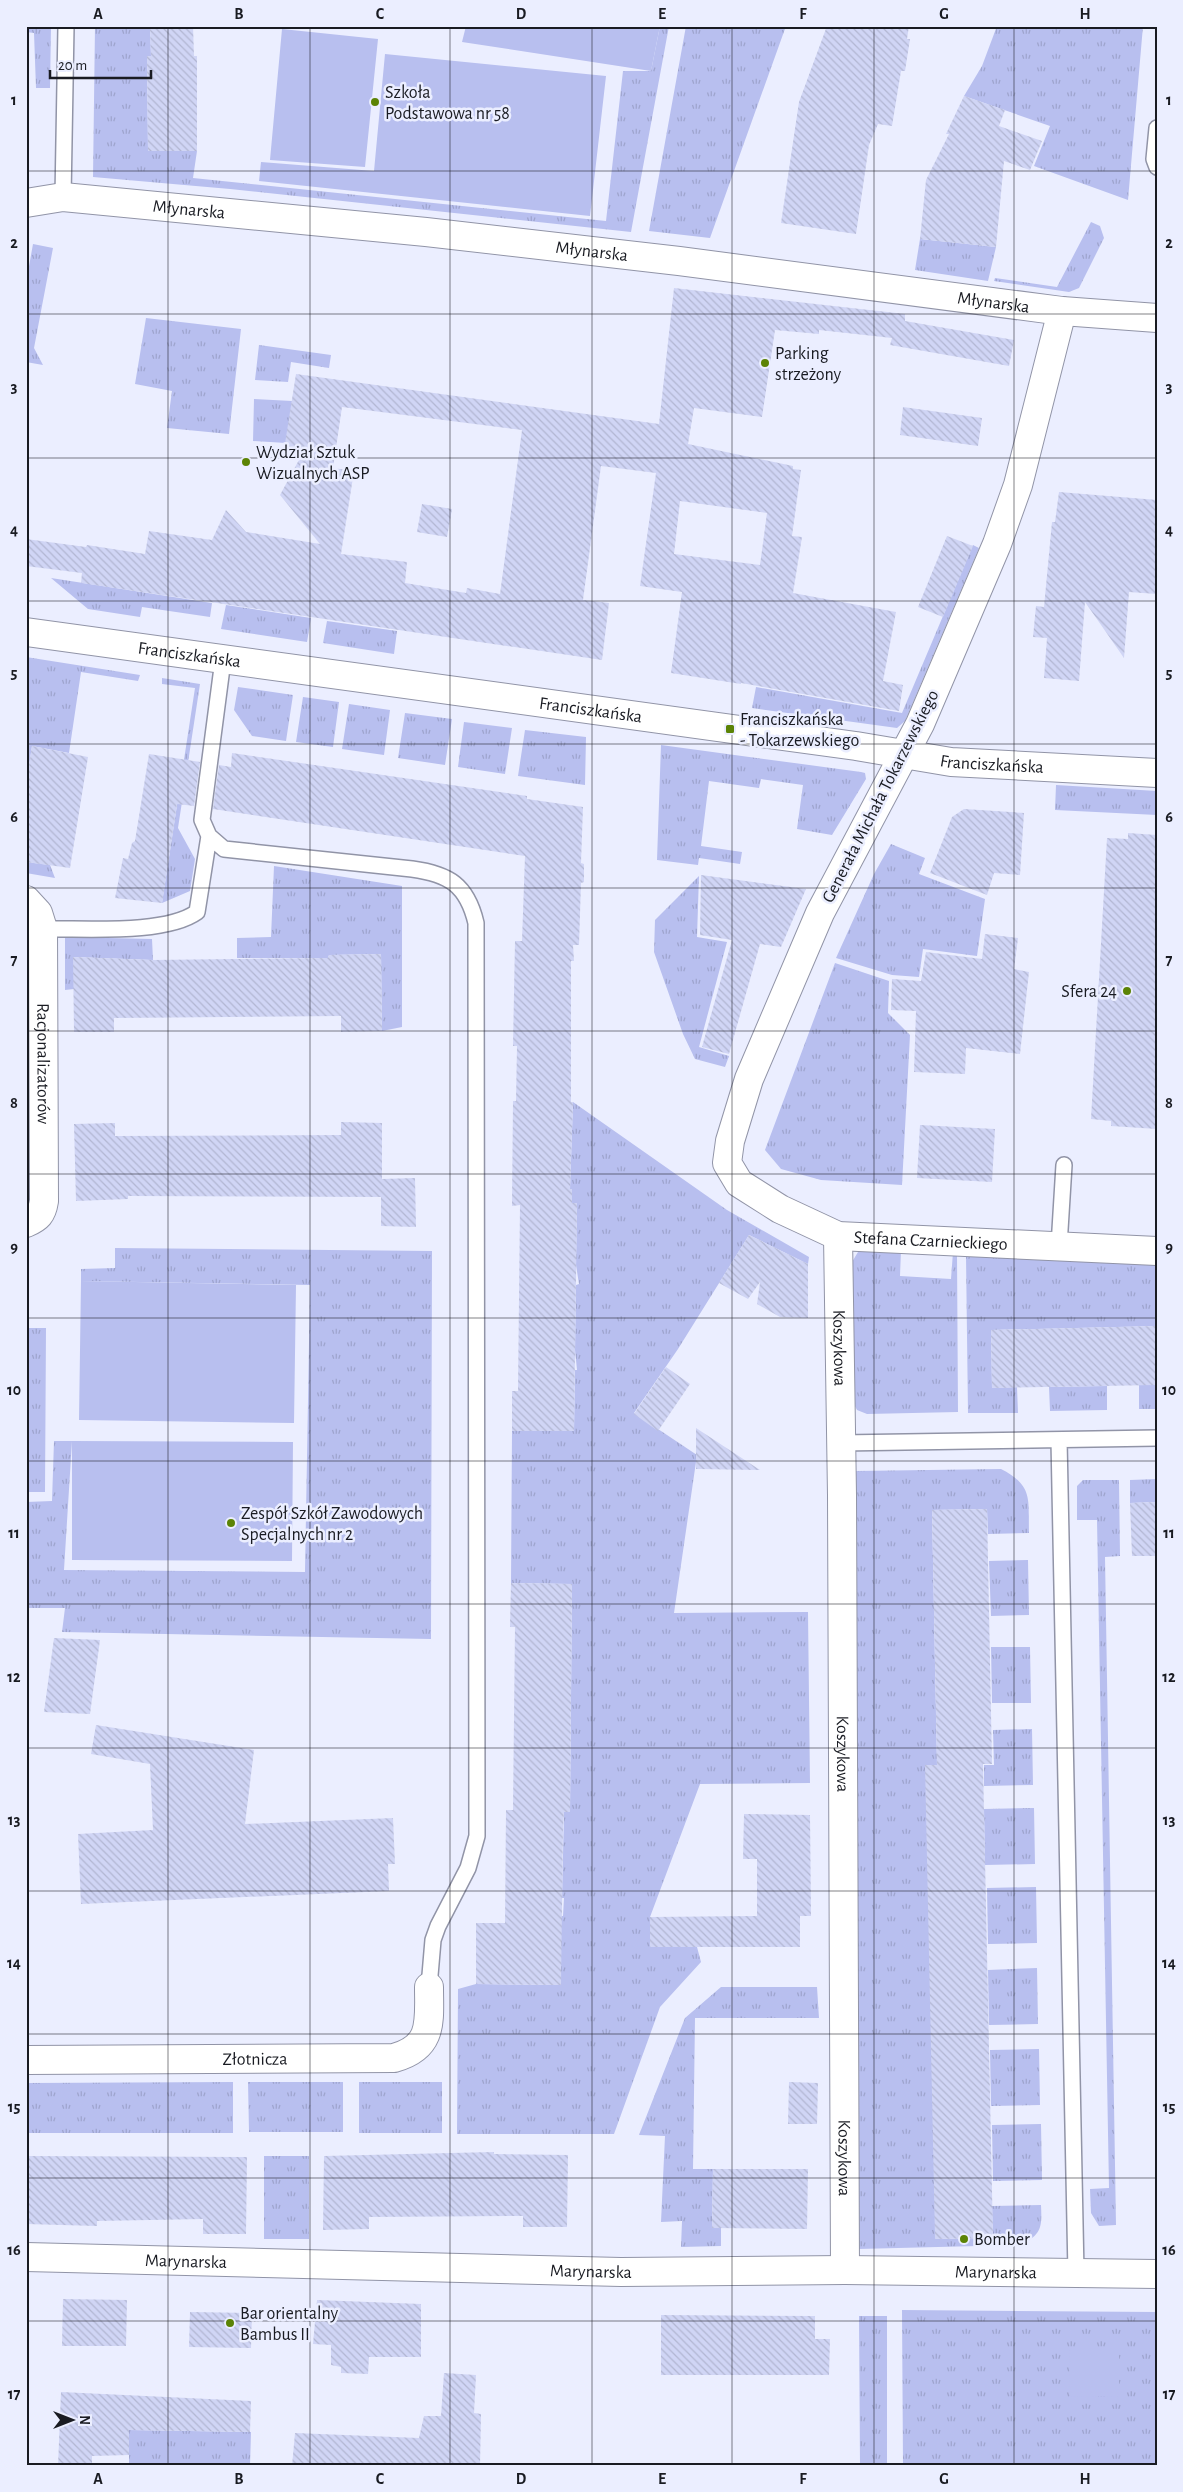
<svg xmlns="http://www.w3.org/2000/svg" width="1183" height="2492" font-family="'Alegreya Sans',sans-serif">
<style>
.grass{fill:url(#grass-tufts)}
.park{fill:#b8bfef}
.building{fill:url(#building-back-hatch);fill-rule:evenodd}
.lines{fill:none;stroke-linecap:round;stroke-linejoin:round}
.service-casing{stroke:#9194a7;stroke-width:18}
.minor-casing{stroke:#9194a7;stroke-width:30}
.tertiary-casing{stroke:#9194a7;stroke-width:30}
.service{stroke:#fff;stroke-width:15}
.minor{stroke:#fff;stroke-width:28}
.tertiary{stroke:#fff;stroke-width:28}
.grid{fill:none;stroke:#191b22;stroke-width:1;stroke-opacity:0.55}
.poi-dot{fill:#5b8305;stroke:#ebeeff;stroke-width:2}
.labels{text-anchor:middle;stroke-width:5;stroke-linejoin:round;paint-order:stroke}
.poi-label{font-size:18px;fill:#191b22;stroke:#ebeeff;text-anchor:start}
.street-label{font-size:18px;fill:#191b22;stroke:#ebeeff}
.neatline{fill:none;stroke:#191b22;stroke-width:2}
.grid-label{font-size:16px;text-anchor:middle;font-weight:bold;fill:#191b22}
</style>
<defs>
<pattern id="grass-tufts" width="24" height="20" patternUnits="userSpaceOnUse" patternTransform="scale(1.25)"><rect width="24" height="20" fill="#b8bfef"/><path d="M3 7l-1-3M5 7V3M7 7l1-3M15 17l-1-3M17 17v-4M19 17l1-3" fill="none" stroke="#9ea4cd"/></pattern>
<pattern id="building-back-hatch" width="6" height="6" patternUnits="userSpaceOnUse" patternTransform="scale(1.25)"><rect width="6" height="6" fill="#d0d5f5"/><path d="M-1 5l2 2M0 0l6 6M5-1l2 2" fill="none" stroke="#b2b6d2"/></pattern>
</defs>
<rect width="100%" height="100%" fill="#ebeeff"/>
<path class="grass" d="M 26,26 L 51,26 L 50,88 L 36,88 L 34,33 L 26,32 Z
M 95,26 L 150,26 L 151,56 L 147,57 L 148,151 L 197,151 L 193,178 L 606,221 L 623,71 L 651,71 L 660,26 L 669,26 L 631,232 L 230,189 L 93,177 Z
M 686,26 L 786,26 L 710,238 L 649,231 Z
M 997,26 L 1143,26 L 1128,200 L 1034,166 L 1050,126 L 964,96 L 982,66 Z
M 1091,222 L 1100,226 L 1104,238 L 1079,288 L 1069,292 L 994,281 L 995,278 L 1057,287 Z
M 920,239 L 996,247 L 988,281 L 915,270 Z
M 33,244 L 53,248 L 34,348 L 43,365 L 26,362 L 26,283 Z
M 146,318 L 241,329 L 229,434 L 167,428 L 172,391 L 135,384 Z
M 259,345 L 331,355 L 329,368 L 291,362 L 288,382 L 255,380 Z
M 254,399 L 292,401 L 286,443 L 253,441 Z
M 973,545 L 979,548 L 905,721 L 897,728 L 752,708 L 756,687 L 902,713 Z
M 51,578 L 212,603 L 210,617 L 142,607 L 140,617 L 88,609 Z
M 226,605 L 311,618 L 307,642 L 221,629 Z
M 327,621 L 397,631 L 394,654 L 323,643 Z
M 26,657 L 140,675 L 138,681 L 81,672 L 69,753 L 32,746 L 26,786 Z
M 162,678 L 200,684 L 178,828 L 195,859 L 190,891 L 162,903 L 195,688 L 162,684 Z
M 238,687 L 293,695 L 286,741 L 252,736 L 234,710 Z
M 303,697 L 339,702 L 333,747 L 296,742 Z
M 349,704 L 390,710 L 384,755 L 342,749 Z
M 405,713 L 452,719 L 445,765 L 398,758 Z
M 464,722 L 512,728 L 505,774 L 458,767 Z
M 525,730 L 586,737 L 585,785 L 518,776 Z
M 661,745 L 861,772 L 865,773 L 866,779 L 832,835 L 797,829 L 803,785 L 761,779 L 759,788 L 709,781 L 701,846 L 742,852 L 740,864 L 699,858 L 698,865 L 657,860 Z
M 1056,785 L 1157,791 L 1157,815 L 1055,810 Z
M 891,844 L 925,858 L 919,874 L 985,899 L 977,956 L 923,949 L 919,977 L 892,975 L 836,958 L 874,874 Z
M 26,862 L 50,865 L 55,878 L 26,873 Z
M 274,866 L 402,886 L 402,1027 L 382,1031 L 381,954 L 329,955 L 328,958 L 237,958 L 237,938 L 271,937 Z
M 699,876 L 697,937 L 727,942 L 699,1047 L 729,1056 L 725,1067 L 695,1059 L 683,1034 L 654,952 L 655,920 Z
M 65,937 L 152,939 L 153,960 L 74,957 L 74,989 L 65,990 Z
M 835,963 L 889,981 L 888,1013 L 910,1035 L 902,1185 L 821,1180 L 781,1169 L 765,1150 Z
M 573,1102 L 727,1210 L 809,1257 L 808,1264 L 749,1235 L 678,1349 L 634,1413 L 697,1455 L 674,1613 L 808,1612 L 810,1783 L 700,1784 L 650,1917 L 650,1947 L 697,1947 L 701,1962 L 660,2007 L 614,2134 L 457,2134 L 458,1989 L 476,1984 L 561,1985 L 561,1916 L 563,1916 L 564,1898 L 562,1898 L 564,1812 L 570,1812 L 572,1584 L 511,1583 L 512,1431 L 574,1431 L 575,1370 L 577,1370 L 575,1350 L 576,1285 L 579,1284 L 576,1265 L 577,1204 L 572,1203 L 572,1189 L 570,1189 Z
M 868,1247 L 901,1250 L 900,1276 L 951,1279 L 953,1252 L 957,1253 L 958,1412 L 867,1414 L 857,1410 L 852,1400 L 852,1262 L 858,1252 Z
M 115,1248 L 432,1251 L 431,1639 L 62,1632 L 65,1608 L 26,1608 L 26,1502 L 52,1501 L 54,1441 L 72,1441 L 64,1570 L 305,1572 L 310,1285 L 81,1281 L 81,1269 L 115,1268 Z
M 966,1256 L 1157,1265 L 1157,1326 L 991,1330 L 992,1388 L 1017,1387 L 1018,1413 L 968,1413 Z
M 26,1328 L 46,1328 L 45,1492 L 26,1492 Z
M 1139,1385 L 1157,1385 L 1157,1409 L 1139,1409 Z
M 1107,1386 L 1107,1410 L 1050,1411 L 1049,1387 Z
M 1001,1469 C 1034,1486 1028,1500 1029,1533 L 988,1534 L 987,1509 L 932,1510 L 937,1765 L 926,1765 L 936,2239 L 993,2238 L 992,2206 L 1041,2205 C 1042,2227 1042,2234 1021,2245 L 858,2249 L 856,1471 Z
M 1157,1479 L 1157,1502 L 1130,1503 L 1130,1480 Z
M 1083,1480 L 1119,1480 L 1120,1556 L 1105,1557 L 1116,2225 L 1099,2226 L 1091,2213 L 1090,2189 L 1109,2188 L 1097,1520 L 1077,1520 L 1077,1486 Z
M 1028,1560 L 1029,1615 L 991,1616 L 989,1561 Z
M 991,1647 L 1030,1647 L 1031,1703 L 992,1703 Z
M 1032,1729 L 1033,1785 L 984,1786 L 984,1765 L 994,1765 L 993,1730 Z
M 1034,1808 L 1035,1864 L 985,1865 L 984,1809 Z
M 1036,1887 L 1037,1943 L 988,1944 L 987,1888 Z
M 1037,1968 L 1038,2024 L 989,2025 L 988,1970 Z
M 721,1987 L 817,1987 L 819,2018 L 695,2018 L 693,2169 L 713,2169 L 712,2228 L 721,2228 L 721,2246 L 681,2247 L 682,2221 L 661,2222 L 665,2136 L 639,2135 L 685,2018 Z
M 1039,2049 L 1040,2105 L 991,2106 L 990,2050 Z
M 233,2082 L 233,2133 L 26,2133 L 26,2083 Z
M 248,2082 L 343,2082 L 343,2132 L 249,2132 Z
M 359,2082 L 442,2082 L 442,2133 L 359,2133 Z
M 1041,2124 L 1042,2180 L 993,2181 L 992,2125 Z
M 264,2156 L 309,2156 L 309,2239 L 264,2239 Z
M 902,2310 L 1157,2312 L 1157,2466 L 903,2466 Z
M 859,2316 L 887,2316 L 887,2466 L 860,2466 Z
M 129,2430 L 251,2432 L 250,2466 L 129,2466 Z"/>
<path class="park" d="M 466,26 L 660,26 L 651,71 L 462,42 Z
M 282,29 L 378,39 L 365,167 L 270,160 Z
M 385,54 L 606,76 L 590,216 L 259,181 L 261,162 L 374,171 Z
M 81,1281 L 296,1285 L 294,1423 L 79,1420 Z
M 72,1441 L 293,1442 L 292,1561 L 72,1560 Z
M 1069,2349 L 1119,2349 L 1119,2396 L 1070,2397 Z"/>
<path class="building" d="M 150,26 L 193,26 L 194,56 L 197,56 L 197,151 L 148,151 L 147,56 L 151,56 Z
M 827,26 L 909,26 L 907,39 L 910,39 L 905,71 L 901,71 L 892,126 L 878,124 L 869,145 L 856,234 L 781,223 L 799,102 Z
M 964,96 L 1005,110 L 999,126 L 1042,141 L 1030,170 L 1004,161 L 996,247 L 920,239 L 926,180 L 949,134 L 946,134 Z
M 674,288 L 905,314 L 905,321 L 1014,340 L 1009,366 L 890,345 L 892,338 L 819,330 L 819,334 L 775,330 L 762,417 L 694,408 L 688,444 L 793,466 L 793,469 L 801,470 L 792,536 L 802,537 L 793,593 L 896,612 L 883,681 L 903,685 L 899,711 L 741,683 L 741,684 L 671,673 L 682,592 L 640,586 L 656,473 L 601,466 L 583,600 L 609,603 L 602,660 L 81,583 L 82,573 L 26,566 L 26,539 L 86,547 L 87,545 L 145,554 L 149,531 L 212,540 L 226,510 L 246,532 L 320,544 L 280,495 L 300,458 L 283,456 L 296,374 L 659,424 ZM 342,407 L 522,430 L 500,594 L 467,588 L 466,593 L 405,583 L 407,562 L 341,554 L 354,471 L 333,468 ZM 680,501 L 767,513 L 760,565 L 674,554 Z
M 903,407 L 982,418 L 978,446 L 900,435 Z
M 1059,492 L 1157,500 L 1157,594 L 1129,592 L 1124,658 L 1085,602 L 1079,681 L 1044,678 L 1047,638 L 1033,637 L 1036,606 L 1044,607 L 1052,522 L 1055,522 Z
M 422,504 L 452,509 L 447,537 L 417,532 Z
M 947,536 L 973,546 L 943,617 L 918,607 Z
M 32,746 L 88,757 L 70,868 L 26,862 L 26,786 Z
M 232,753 L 527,796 L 527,799 L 583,807 L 581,863 L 584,864 L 584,882 L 581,883 L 579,945 L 573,945 L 574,961 L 571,961 L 571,1102 L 573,1102 L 570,1189 L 572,1189 L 572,1203 L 577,1203 L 574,1431 L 512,1431 L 512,1391 L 518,1391 L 520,1205 L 512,1206 L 513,1101 L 516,1101 L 517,1046 L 513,1046 L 515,941 L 522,941 L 525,856 L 213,809 L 219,765 L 231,767 Z
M 149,754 L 200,762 L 194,806 L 177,804 L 162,903 L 115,898 L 123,858 L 128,859 L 132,843 L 135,841 Z
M 964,809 L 1024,813 L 1020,875 L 994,873 L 987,895 L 930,873 L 952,817 Z
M 1128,833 L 1157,835 L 1157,1129 L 1111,1126 L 1111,1121 L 1091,1119 L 1107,838 L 1128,839 Z
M 701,875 L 806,889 L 781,947 L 760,944 L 729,1054 L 702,1047 L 732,940 L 700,935 Z
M 985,934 L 1018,938 L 1014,969 L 1029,972 L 1020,1054 L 966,1048 L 965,1074 L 914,1072 L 916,1011 L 891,1010 L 892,979 L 921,981 L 926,952 L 982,959 Z
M 381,954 L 382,1031 L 341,1032 L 341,1016 L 114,1018 L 114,1032 L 74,1032 L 73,957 L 153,960 L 328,958 L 329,955 Z
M 341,1122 L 382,1123 L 382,1179 L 415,1178 L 416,1227 L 381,1226 L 381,1197 L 128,1196 L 128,1199 L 76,1201 L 74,1124 L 115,1123 L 115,1136 L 341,1135 Z
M 920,1125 L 995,1129 L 992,1182 L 917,1178 Z
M 749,1235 L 808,1264 L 808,1318 L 780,1317 L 757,1304 L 760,1282 L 748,1299 L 719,1283 Z
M 1157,1326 L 1157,1385 L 992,1388 L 991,1330 Z
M 666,1367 L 690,1384 L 658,1431 L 634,1414 Z
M 696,1428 L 760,1470 L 696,1469 Z
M 1157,1502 L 1157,1556 L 1132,1556 L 1130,1503 Z
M 987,1509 L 992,1764 L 983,1764 L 993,2238 L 935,2239 L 925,1765 L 937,1765 L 932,1510 Z
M 511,1583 L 572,1584 L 570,1812 L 564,1812 L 563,1828 L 561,1985 L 476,1984 L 476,1923 L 505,1923 L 506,1810 L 513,1810 L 515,1627 L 510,1627 Z
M 54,1638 L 100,1640 L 90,1714 L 44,1712 Z
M 96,1725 L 254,1750 L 245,1824 L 393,1818 L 395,1864 L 388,1864 L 389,1891 L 81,1904 L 78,1834 L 153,1830 L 150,1764 L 91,1754 Z
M 744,1814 L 810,1815 L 811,1916 L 800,1916 L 800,1947 L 650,1947 L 650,1917 L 757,1916 L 757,1859 L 743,1859 Z
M 789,2082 L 818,2083 L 817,2124 L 788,2124 Z
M 494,2152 L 494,2154 L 568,2155 L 567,2227 L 523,2227 L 523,2216 L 369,2217 L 369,2229 L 323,2230 L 324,2156 Z
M 26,2156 L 247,2157 L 246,2234 L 203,2234 L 203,2219 L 97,2221 L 97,2226 L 26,2224 Z
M 713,2169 L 808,2169 L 807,2229 L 712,2228 Z
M 63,2299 L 127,2300 L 126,2346 L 62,2346 Z
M 317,2300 L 421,2304 L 421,2357 L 369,2357 L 368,2374 L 341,2373 L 341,2367 L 331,2365 L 331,2345 L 313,2344 Z
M 190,2312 L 252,2313 L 251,2348 L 189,2347 Z
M 661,2315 L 815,2316 L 815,2339 L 830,2339 L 829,2375 L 661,2375 Z
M 444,2373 L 476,2375 L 474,2413 L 481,2414 L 480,2466 L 292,2466 L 295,2433 L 419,2438 L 424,2416 L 441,2416 Z
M 61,2392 L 251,2401 L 250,2432 L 129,2430 L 129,2455 L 92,2456 L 92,2466 L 58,2466 Z"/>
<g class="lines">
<defs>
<path id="service" d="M 1157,128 L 1154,159 L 1157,167
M 63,197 L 66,26
M 223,660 L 202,820 L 209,836 L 224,849 L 412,869 C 449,874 467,885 476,923 L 477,1836 L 468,1868 L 438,1926 L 433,1940 L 429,1987
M 43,929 C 84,928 165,935 197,912 L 209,836
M 1059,1246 L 1064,1165
M 1059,1440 L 1076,2273
M 841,1443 L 1157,1438"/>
<g id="minor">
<path id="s1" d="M 26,203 L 63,197 L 426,232 L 679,261 L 1062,311 L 1157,318"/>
<path id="s2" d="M 1062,311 L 1018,485 L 997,544 L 920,724 L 820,913 L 749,1079 L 730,1141 L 727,1163 L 739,1183 L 780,1209 L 838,1236 L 1157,1251"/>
<path id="s3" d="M 26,900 L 38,913 L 43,929 L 44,1201 C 42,1214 38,1218 26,1223"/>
<path id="s4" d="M 838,1236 L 842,1495 L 845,2270"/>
<path id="s5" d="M 26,2060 L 394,2058 C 434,2047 429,2021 429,1987"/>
<path id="s6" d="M 26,2257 L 621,2272 L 845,2270 L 1157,2274"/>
</g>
<g id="tertiary">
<path id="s7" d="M 26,632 L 856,746 L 951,762 L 1157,773"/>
</g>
</defs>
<use href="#service" class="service-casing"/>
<use href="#minor" class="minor-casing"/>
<use href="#tertiary" class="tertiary-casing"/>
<use href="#service" class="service"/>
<use href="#minor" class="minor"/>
<use href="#tertiary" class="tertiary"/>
</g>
<path class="grid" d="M 168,26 L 168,2466M 310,26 L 310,2466M 450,26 L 450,2466M 592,26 L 592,2466M 732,26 L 732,2466M 874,26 L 874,2466M 1014,26 L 1014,2466M 26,171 L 1157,171M 26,314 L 1157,314M 26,458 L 1157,458M 26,601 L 1157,601M 26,744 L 1157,744M 26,888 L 1157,888M 26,1031 L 1157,1031M 26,1174 L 1157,1174M 26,1318 L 1157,1318M 26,1461 L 1157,1461M 26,1604 L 1157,1604M 26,1748 L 1157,1748M 26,1891 L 1157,1891M 26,2034 L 1157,2034M 26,2178 L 1157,2178M 26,2321 L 1157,2321"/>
<g class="poi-dot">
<circle cx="375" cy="102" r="5"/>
<circle cx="765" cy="363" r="5"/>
<circle cx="246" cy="462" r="5"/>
<rect x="725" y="724" width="10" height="10" rx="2.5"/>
<circle cx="1127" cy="991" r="5"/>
<circle cx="231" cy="1523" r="5"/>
<circle cx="964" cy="2239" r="5"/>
<circle cx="230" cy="2323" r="5"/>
</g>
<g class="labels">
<g class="poi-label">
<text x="385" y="98">Szkoła<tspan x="385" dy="21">Podstawowa nr 58</tspan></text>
<text x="775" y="359">Parking<tspan x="775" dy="21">strzeżony</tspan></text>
<text x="256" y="458">Wydział Sztuk<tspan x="256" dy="21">Wizualnych ASP</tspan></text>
<text x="740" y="725">Franciszkańska<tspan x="740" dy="21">- Tokarzewskiego</tspan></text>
<text x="1117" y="997" text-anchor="end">Sfera 24</text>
<text x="241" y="1519">Zespół Szkół Zawodowych<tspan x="241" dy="21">Specjalnych nr 2</tspan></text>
<text x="974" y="2245">Bomber</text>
<text x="240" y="2319">Bar orientalny<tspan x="240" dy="21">Bambus II</tspan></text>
</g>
<g class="street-label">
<text dy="6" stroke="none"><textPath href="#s1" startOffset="164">Młynarska</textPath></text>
<text dy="6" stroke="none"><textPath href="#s1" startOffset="569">Młynarska</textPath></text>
<text dy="6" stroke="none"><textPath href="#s1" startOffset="974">Młynarska</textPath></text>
<text dy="6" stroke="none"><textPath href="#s7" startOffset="165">Franciszkańska</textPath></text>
<text dy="6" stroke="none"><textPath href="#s7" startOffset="570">Franciszkańska</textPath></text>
<text dy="6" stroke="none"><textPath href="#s7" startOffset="975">Franciszkańska</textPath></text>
<text transform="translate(880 796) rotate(-63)" y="6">Generała Michała Tokarzewskiego</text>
<text dy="6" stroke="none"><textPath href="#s3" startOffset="169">Racjonalizatorów</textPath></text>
<text dy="6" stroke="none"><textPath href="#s2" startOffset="1148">Stefana Czarnieckiego</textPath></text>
<text dy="6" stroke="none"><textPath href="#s4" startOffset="112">Koszykowa</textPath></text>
<text dy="6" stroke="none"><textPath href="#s4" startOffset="518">Koszykowa</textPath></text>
<text dy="6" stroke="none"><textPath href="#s5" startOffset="229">Złotnicza</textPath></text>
<text dy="6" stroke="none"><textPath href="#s4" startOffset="922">Koszykowa</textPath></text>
<text dy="6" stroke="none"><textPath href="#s6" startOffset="160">Marynarska</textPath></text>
<text dy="6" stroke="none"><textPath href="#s6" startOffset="565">Marynarska</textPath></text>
<text dy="6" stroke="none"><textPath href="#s6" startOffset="970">Marynarska</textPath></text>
</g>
</g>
<rect width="1183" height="2492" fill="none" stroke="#ebeeff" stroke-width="55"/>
<g transform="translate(72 2420) rotate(90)" stroke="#ebeeff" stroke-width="4" paint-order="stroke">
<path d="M0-4L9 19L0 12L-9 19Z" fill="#191b22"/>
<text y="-8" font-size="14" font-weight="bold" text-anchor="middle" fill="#191b22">N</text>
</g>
<path d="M50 70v8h101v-8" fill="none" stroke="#191b22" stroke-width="2.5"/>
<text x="58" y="70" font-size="15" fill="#191b22" stroke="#ebeeff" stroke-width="4" paint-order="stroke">20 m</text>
<rect x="28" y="28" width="1128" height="2436" class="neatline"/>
<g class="grid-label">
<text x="98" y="19">A</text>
<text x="239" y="19">B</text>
<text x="380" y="19">C</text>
<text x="521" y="19">D</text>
<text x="662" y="19">E</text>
<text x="803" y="19">F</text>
<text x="944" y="19">G</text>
<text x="1085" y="19">H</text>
<text x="14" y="105">1</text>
<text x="1169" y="105">1</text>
<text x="14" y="248">2</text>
<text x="1169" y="248">2</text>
<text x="14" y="392">3</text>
<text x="1169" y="392">3</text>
<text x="14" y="535">4</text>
<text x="1169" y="535">4</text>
<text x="14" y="678">5</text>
<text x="1169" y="678">5</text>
<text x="14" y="822">6</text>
<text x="1169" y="822">6</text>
<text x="14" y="965">7</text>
<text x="1169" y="965">7</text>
<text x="14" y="1108">8</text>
<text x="1169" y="1108">8</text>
<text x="14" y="1252">9</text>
<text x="1169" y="1252">9</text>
<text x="14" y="1395">10</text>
<text x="1169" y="1395">10</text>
<text x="14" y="1538">11</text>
<text x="1169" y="1538">11</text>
<text x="14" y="1682">12</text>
<text x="1169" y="1682">12</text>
<text x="14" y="1825">13</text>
<text x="1169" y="1825">13</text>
<text x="14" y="1968">14</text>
<text x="1169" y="1968">14</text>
<text x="14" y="2112">15</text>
<text x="1169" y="2112">15</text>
<text x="14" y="2255">16</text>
<text x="1169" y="2255">16</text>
<text x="14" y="2399">17</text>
<text x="1169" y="2399">17</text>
<text x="98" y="2484">A</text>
<text x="239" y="2484">B</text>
<text x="380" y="2484">C</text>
<text x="521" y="2484">D</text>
<text x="662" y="2484">E</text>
<text x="803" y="2484">F</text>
<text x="944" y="2484">G</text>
<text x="1085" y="2484">H</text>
</g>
</svg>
